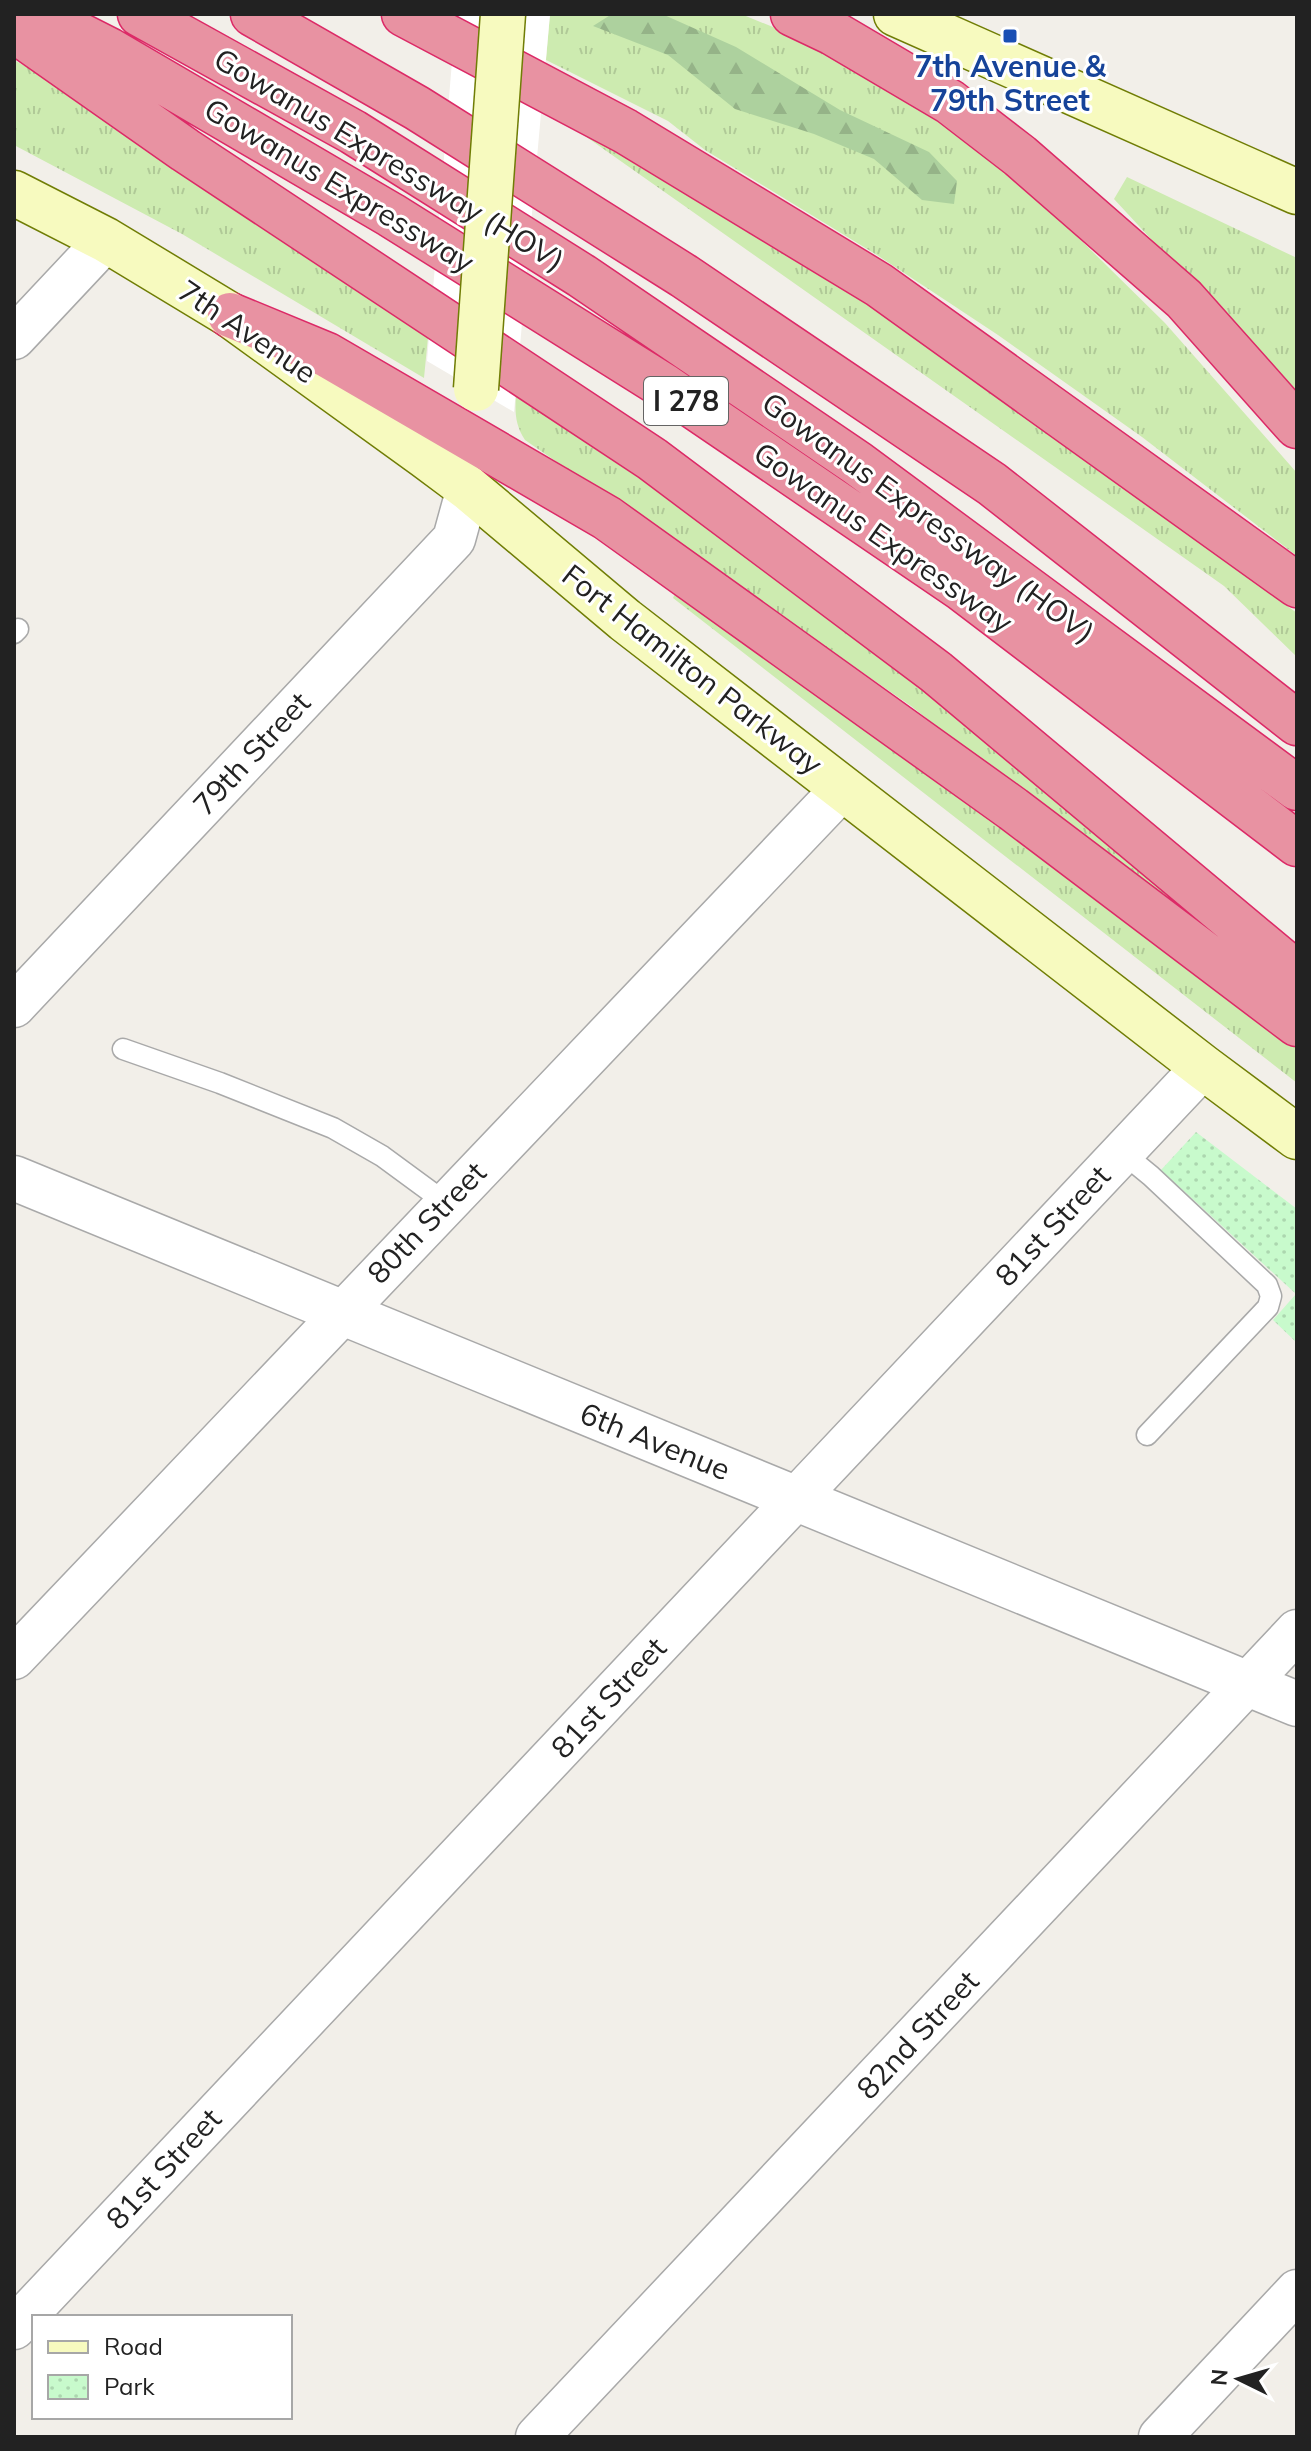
<svg xmlns="http://www.w3.org/2000/svg" width="1311" height="2451" font-family="Mulish,sans-serif">
<style>
.grass{fill:url(#grass-tufts)}
.forest{fill:url(#forest-firs)}
.park{fill:url(#park-dots)}
.pier{fill:#fff}
.lines{fill:none;stroke-linecap:round;stroke-linejoin:round}
.service-casing{stroke:#a9a9a9;stroke-width:23}
.minor-casing{stroke:#a9a9a9;stroke-width:45}
.tertiary-casing{stroke:#a9a9a9;stroke-width:47}
.secondary-casing{stroke:#707d05;stroke-width:47}
.motorway-casing{stroke:#dc2a67;stroke-width:47}
.service{stroke:#fff;stroke-width:20}
.minor{stroke:#fff;stroke-width:42}
.tertiary{stroke:#fff;stroke-width:44}
.secondary{stroke:#f7fabf;stroke-width:44}
.motorway{stroke:#e892a2;stroke-width:44}
.secondary-bridge-casing{stroke:#707d05;stroke-width:47;stroke-linecap:butt}
.secondary-bridge{stroke:#f7fabf;stroke-width:44}
.transit-dot{fill:#1a4fb4;stroke:#fff;stroke-width:3}
.labels{text-anchor:middle;stroke-width:6;stroke-linejoin:round;paint-order:stroke}
.shield{fill:#fff;stroke:#646464;stroke-width:2}
.shield-label{font-size:28px;font-weight:bold;fill:#222}
.transit-label{font-size:30px;font-weight:bold;fill:#164399;stroke:#fff}
.street-label{font-size:30px;fill:#222;stroke:#fff}
</style>
<defs>
<pattern id="grass-tufts" width="24" height="20" patternUnits="userSpaceOnUse" patternTransform="scale(2)"><rect width="24" height="20" fill="#cdebb0"/><path d="M3 7l-1-3M5 7V3M7 7l1-3M15 17l-1-3M17 17v-4M19 17l1-3" fill="none" stroke="#b0c997"/></pattern>
<pattern id="forest-firs" width="22" height="20" patternUnits="userSpaceOnUse" patternTransform="scale(2)"><rect width="22" height="20" fill="#add19e"/><path d="M5 1l3.5 6h-7zM16 11l3.5 6h-7z" fill="#95b388"/></pattern>
<pattern id="park-dots" width="8" height="8" patternUnits="userSpaceOnUse" patternTransform="scale(2)"><rect width="8" height="8" fill="#c8facc"/><path d="M2 2h.1M6 6h.1" fill="none" stroke="#acd6af" stroke-width="1.8" stroke-linecap="round"/></pattern>
</defs>
<rect width="100%" height="100%" fill="#f2efe9"/>
<path class="grass" d="M 550,14 L 741,14 L 790,34 L 910,99 L 1037,197 L 1165,323 L 1297,473 L 1297,556 L 1142,437 L 998,335 L 877,255 L 705,150 L 668,121 L 546,60 Z
M 14,60 L 57,84 L 429,327 L 424,378 L 182,234 L 14,145 Z
M 551,112 L 707,200 L 1004,391 L 1156,511 L 1297,613 L 1297,657 L 1224,586 Z
M 1127,177 L 1297,258 L 1297,397 L 1114,199 Z
M 517,385 L 802,582 L 1198,911 L 1189,925 L 911,706 L 525,440 C 513,422 515,406 517,385 Z
M 676,591 L 850,710 L 1297,1045 L 1297,1083 L 673,598 Z"/>
<path class="forest" d="M 612,14 L 662,14 L 736,47 L 840,110 L 929,152 L 957,181 L 954,204 L 922,200 L 874,159 L 814,134 L 735,109 L 668,55 L 593,26 Z"/>
<path class="park" d="M 1196,1132 L 1297,1209 L 1297,1343 L 1273,1320 L 1296,1294 L 1161,1170 Z"/>
<path class="pier" d="M 456,14 L 550,14 L 514,412 L 427,361 Z"/>
<g class="lines">
<defs>
<path id="service" d="M 14,633 L 18,629
M 123,1049 L 220,1083 L 333,1128 L 382,1156 L 446,1203
M 1123,1153 L 1151,1176 L 1267,1285 L 1271,1296 L 1268,1307 L 1147,1435"/>
<path id="minor" d="M 14,338 L 106,240
M 14,1006 L 454,539 L 468,488
M 14,1658 L 842,789
M 14,2328 L 1203,1067
M 537,2437 L 1297,1631
M 1160,2437 L 1297,2291"/>
<path id="tertiary" d="M 14,1178 L 1297,1704"/>
<path id="secondary" d="M 896,14 L 1297,192
M 14,193 L 106,240 L 230,315 L 425,456 L 468,488 L 625,620 L 1203,1067 L 1297,1137"/>
<path id="motorway" d="M 38,14 L 109,50 L 391,215 L 664,386 L 961,588 L 1297,844
M 140,14 L 353,132 L 582,276 L 857,463 L 1297,788
M 253,14 L 417,108 L 684,276 L 992,484 L 1297,723
M 404,14 L 625,131 L 879,285 L 1297,585
M 793,14 L 833,33 L 950,102 L 1020,156 L 1184,299 L 1297,426
M 14,30 L 185,150 L 652,459 L 936,672 L 1297,974
M 230,315 L 327,355 L 607,518 L 1013,809 L 1297,1024"/>
</defs>
<use href="#service" class="service-casing"/>
<use href="#minor" class="minor-casing"/>
<use href="#tertiary" class="tertiary-casing"/>
<use href="#secondary" class="secondary-casing"/>
<use href="#motorway" class="motorway-casing"/>
<use href="#service" class="service"/>
<use href="#minor" class="minor"/>
<use href="#tertiary" class="tertiary"/>
<use href="#secondary" class="secondary"/>
<use href="#motorway" class="motorway"/>
<defs>
<path id="secondary-bridge" d="M 476,389 L 503,14"/>
</defs>
<use href="#secondary-bridge" class="secondary-bridge-casing"/>
<use href="#secondary-bridge" class="secondary-bridge"/>
</g>
<rect class="transit-dot" x="1002" y="28" width="16" height="16" rx="4"/>
<g class="labels">
<rect class="shield" x="644" y="377" width="84" height="48" rx="6"/>
<g class="shield-label">
<text x="686" y="411">I 278</text>
</g>
<g class="transit-label">
<text x="1010" y="77">7th Avenue &amp;<tspan x="1010" dy="34">79th Street</tspan></text>
</g>
<g class="street-label">
<text transform="translate(389 160) rotate(31)" y="10">Gowanus Expressway (HOV)</text>
<text transform="translate(339 186) rotate(31)" y="10">Gowanus Expressway</text>
<text transform="translate(247 332) rotate(34)" y="10">7th Avenue</text>
<text transform="translate(928 518) rotate(36)" y="10">Gowanus Expressway (HOV)</text>
<text transform="translate(883 538) rotate(35)" y="10">Gowanus Expressway</text>
<text transform="translate(692 670) rotate(38)" y="10">Fort Hamilton Parkway</text>
<text transform="translate(252 754) rotate(-47)" y="10">79th Street</text>
<text transform="translate(427 1223) rotate(-46)" y="10">80th Street</text>
<text transform="translate(1053 1226) rotate(-47)" y="10">81st Street</text>
<text transform="translate(655 1442) rotate(22)" y="10">6th Avenue</text>
<text transform="translate(609 1698) rotate(-47)" y="10">81st Street</text>
<text transform="translate(918 2035) rotate(-47)" y="10">82nd Street</text>
<text transform="translate(164 2169) rotate(-47)" y="10">81st Street</text>
</g>
</g>
<rect width="1311" height="2451" fill="none" stroke="#222222" stroke-width="32"/>
<rect x="32" y="2315" width="260" height="104" fill="#ffffff" stroke="#a7a7a7" stroke-width="2"/>
<rect x="48" y="2341" width="40" height="12" fill="#f7fabf" stroke="#a7a7a7" stroke-width="2"/>
<text x="104" y="2355" font-size="24" fill="#222222">Road</text>
<rect x="48" y="2375" width="40" height="24" fill="url(#park-dots)" stroke="#a7a7a7" stroke-width="2"/>
<text x="104" y="2395" font-size="24" fill="#222222">Park</text>
<g transform="translate(1239 2379) rotate(275)" stroke="#ffffff" stroke-width="6" paint-order="stroke">
<path d="M0-6L14 30L0 20L-14 30Z" fill="#222222"/>
<text y="-12" font-size="22" font-weight="bold" text-anchor="middle" fill="#222222">N</text>
</g>
</svg>
